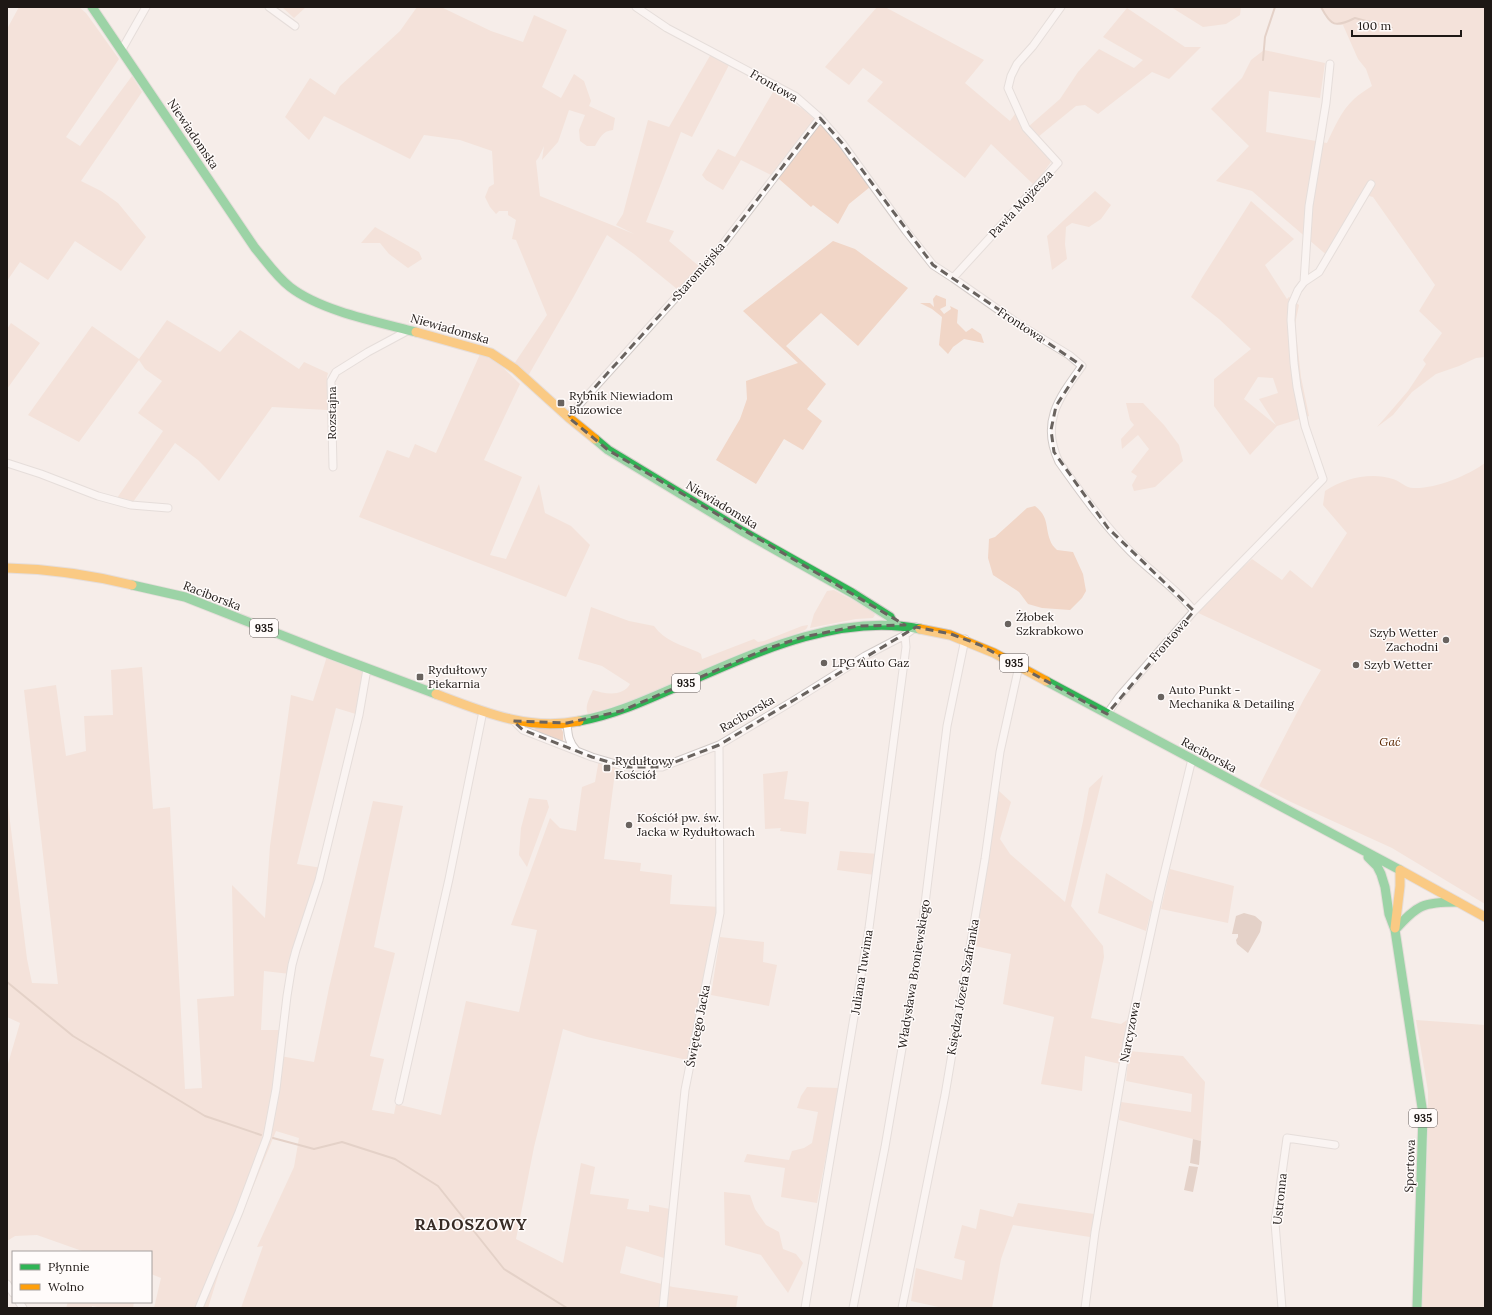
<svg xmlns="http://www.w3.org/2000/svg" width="1492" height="1315" font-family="Lora,serif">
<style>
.green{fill:#f1d6c7;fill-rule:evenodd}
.water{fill:#cfb09f}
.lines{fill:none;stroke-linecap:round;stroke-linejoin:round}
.stream{stroke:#cfb09f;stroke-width:2}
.street-casing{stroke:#d2cbc8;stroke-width:9}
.fast-casing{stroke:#d2cbc8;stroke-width:11}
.slow-casing{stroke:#d2cbc8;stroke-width:11}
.street{stroke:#fefcfc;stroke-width:7}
.fast{stroke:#30b455;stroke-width:9}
.slow{stroke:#ff9f0a;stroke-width:9}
.marked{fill:none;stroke:#69635f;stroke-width:3;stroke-dasharray:8 5;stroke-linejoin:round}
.poi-dot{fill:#69635f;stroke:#fffbfa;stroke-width:1.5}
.labels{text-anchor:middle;stroke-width:3;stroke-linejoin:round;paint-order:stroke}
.shield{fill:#fffbfa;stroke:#625c5a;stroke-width:1}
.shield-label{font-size:11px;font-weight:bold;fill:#1e1815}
.street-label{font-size:12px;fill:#1e1815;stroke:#fffbfa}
.poi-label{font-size:12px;fill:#1e1815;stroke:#fffbfa;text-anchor:start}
.park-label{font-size:12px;font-style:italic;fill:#5a2700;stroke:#fffbfa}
.district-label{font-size:16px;font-weight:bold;letter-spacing:1px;fill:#372b25;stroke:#fffbfa}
</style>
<rect width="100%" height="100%" fill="#f5ede9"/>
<path class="green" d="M 19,7 L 79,7 L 86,13 L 119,59 L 66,137 L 80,146 L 132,76 L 142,92 L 81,181 L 101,191 L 118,203 L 146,237 L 121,271 L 75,241 L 48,280 L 20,262 L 7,281 L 7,29 Z
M 282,7 L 306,7 L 294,18 Z
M 417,7 L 441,7 L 491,31 L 523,42 L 534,15 L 567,30 L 542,87 L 561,98 L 574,74 L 584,81 L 591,101 L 589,106 L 615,118 L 613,130 C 602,131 600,138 595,146 L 587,146 L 580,141 L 579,130 L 585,115 L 569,110 L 558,142 L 542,160 L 544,146 L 539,157 L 536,161 L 540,196 L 634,234 L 616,225 L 623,214 L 648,120 L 669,127 L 711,54 L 729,65 L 692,137 L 681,132 L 646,222 L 674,231 L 669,241 L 700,267 L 677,289 L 634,254 L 607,235 L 574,296 L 528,376 L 514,364 L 547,315 L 516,240 L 512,239 L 516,220 L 508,215 L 508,211 L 499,211 L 496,214 L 490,207 L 485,197 L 489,187 L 494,184 L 492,151 L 460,140 L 424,135 L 410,159 L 324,116 L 309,140 L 285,117 L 310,78 L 335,95 L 340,86 L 400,31 Z
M 877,7 L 885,7 L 984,60 L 965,83 L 1010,121 L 1015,114 L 1051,162 L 1034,185 L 991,144 L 965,178 L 867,101 L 883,82 L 863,68 L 849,85 L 825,67 Z
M 1171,7 L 1241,7 L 1240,15 L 1226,24 L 1203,27 Z
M 1321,7 L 1485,7 L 1485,357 L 1476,358 L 1459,366 L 1436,374 L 1412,392 L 1393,415 L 1377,427 L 1408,391 L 1426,364 L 1423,360 L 1442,333 L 1419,311 L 1435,285 L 1373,197 L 1365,195 L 1329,257 L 1252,191 L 1216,181 L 1249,146 L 1211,109 L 1242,78 L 1251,60 L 1264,50 L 1325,63 L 1320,98 L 1269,91 L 1266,132 L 1327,143 C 1334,128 1341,111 1354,99 C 1359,94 1366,90 1372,86 L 1366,69 L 1358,59 L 1343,25 C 1327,24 1328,20 1321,7 Z
M 1127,8 L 1185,47 L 1201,47 L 1169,79 L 1152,72 L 1098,114 L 1085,105 L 1076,106 L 1038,137 L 1028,127 L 1060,99 L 1078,72 L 1099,49 L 1134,68 L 1143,60 L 1103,37 Z
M 773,92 L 803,109 L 830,133 L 870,187 L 849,204 L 838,224 L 813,205 L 811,207 L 779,179 L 741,160 L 723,190 L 706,180 L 702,175 L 718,149 L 735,157 Z
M 1095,191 L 1111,205 L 1101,219 L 1089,227 L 1072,223 L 1066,227 L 1065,244 L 1067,259 L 1052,270 L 1047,236 Z
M 1251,201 L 1294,239 L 1265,265 L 1287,299 L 1289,297 L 1299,305 L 1295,324 L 1301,377 L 1309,416 L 1277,426 L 1250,455 L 1214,406 L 1214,379 L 1251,349 L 1219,319 L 1191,297 L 1202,278 ZM 1258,377 L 1273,378 L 1278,393 L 1259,399 L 1276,425 L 1244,399 Z
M 375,227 L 419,252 L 422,259 L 408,268 L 389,254 L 380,243 L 361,243 Z
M 833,241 L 855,249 L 908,288 L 858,346 L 821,313 L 786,346 L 826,384 L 807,409 L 822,421 L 803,450 L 784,439 L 756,484 L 716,460 L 740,419 L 747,399 L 746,381 L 798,363 L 743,311 Z
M 936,295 L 946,299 L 946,306 L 940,309 L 944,314 L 951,309 L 950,306 L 958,310 L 957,323 L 966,332 L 972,328 L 981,334 L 984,343 L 964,339 L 953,347 L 948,354 L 939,345 L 942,317 L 932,309 L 920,303 L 930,303 L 934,307 L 933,299 Z
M 167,320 L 220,352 L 240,330 L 299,369 L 304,362 L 328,373 L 327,377 L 327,410 L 272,407 L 219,481 L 198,460 L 175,443 L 133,502 L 117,498 L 163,431 L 138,413 L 162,381 L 145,369 L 139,360 L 79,442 L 28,415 L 92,326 L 139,359 Z
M 11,323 L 40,343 L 7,389 L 7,329 Z
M 481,352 L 494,359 L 520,384 L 484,460 L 522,477 L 490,555 L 506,559 L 539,484 L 545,513 L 571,526 L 590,545 L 566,597 L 359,517 L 387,450 L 409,458 L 415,444 L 436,453 Z
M 1126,403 L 1143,403 L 1164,425 L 1179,445 L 1183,461 L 1155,487 L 1134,491 L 1132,485 L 1137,476 L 1131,472 L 1149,449 L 1138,435 L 1122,449 L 1121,439 L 1134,425 L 1130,420 Z
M 1485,463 L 1485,904 L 1392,848 L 1291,802 L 1259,786 L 1304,699 L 1321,670 L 1194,611 L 1252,559 L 1282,580 L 1290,570 L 1312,588 L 1347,533 L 1323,505 L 1325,491 C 1344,478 1371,472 1393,479 C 1400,481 1406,488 1413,488 C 1435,489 1467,476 1485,463 Z
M 1035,506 C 1049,517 1045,526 1050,540 C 1051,544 1054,547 1057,550 L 1073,552 L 1083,574 L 1086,591 L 1082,598 L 1070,610 L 1042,608 L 1028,604 L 1019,592 L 993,575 L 988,558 L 989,539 L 995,537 L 1027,508 Z
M 834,590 L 871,610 L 875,615 L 873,618 L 856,619 L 810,628 L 814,614 L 827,591 Z
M 591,607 L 629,621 L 654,626 C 665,641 681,645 698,652 L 701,654 L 702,659 L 754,639 L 758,642 L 764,641 L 802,626 L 808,625 L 807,628 L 805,630 C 759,648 714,668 669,686 C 642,697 616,707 588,714 C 584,707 590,697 593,690 C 605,694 623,697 630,684 L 602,666 L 578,659 Z
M 328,653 L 367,669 L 359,715 L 336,708 L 297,864 L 322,868 L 290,974 L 264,971 L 261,1030 L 283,1030 L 280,1056 L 314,1062 L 329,988 L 373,801 L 403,806 L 374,947 L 395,953 L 370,1056 L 384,1059 L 372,1110 L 394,1114 L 396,1104 L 441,1115 L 466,1001 L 519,1012 L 537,930 L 511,925 L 550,818 L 560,828 L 576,831 L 582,787 L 595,782 L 599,759 L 616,764 L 604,859 L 641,863 L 640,871 L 672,875 L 670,904 L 720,907 L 691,1061 L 587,1037 L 563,1029 L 534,1147 L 516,1239 L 563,1263 L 581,1163 L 595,1167 L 590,1194 L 629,1199 L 627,1209 L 649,1212 L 649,1205 L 670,1209 L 667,1259 L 626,1246 L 620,1273 L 673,1287 L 738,1296 L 736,1308 L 541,1308 L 539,1307 L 538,1308 L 241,1308 L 263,1246 L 257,1247 L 294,1167 L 299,1138 L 276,1131 L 222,1263 L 208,1308 L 154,1308 L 161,1278 L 151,1274 L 151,1252 L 85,1252 L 37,1235 L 15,1236 L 7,1241 L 7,1067 L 20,1023 L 7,1017 L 7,797 L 27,959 L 32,983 L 58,984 L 24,690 L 56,685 L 66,756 L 86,751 L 84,716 L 113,715 L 111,670 L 142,667 L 153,809 L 170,807 L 185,1089 L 202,1088 L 197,999 L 234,996 L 232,885 L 265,918 L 270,846 L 291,695 L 313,701 Z
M 536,728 L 561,728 L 563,732 L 563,741 L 534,730 Z
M 788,771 L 784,799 L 809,802 L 806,834 L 780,831 L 781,828 L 765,829 L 763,774 Z
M 1103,775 L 1071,906 L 1103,946 L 1104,957 L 1091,1018 L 1121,1024 L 1127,1020 L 1120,1064 L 1085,1056 L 1082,1091 L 1041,1084 L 1054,1017 L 1003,1004 L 1011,954 L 975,946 L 999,791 L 1011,802 L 1000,839 L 1010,854 L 1065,902 L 1083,821 L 1089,788 Z
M 529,798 L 547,800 L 549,807 L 527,867 L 519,855 L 521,828 Z
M 840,851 L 878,854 L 875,875 L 837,870 Z
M 1170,869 L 1234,886 L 1228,923 L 1161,909 Z
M 1106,873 L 1153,902 L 1146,931 L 1098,913 Z
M 720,937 L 764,942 L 763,962 L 777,965 L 769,1006 L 711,995 Z
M 1416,1020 L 1485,1025 L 1485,1308 L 1422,1308 L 1422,1262 L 1428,1140 L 1428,1091 Z
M 1129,1051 L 1183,1056 L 1205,1082 L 1201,1141 L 1119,1120 L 1121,1102 L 1191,1112 L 1192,1094 L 1126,1081 Z
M 807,1087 L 839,1088 L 817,1203 L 781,1197 L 785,1168 L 744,1162 L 747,1154 L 789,1160 L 792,1151 L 804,1148 L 812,1143 L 818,1112 L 797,1108 L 801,1096 Z
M 724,1192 L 750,1195 L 755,1209 L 766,1225 L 779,1232 L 783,1249 L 796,1254 L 803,1263 L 788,1293 L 761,1255 L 725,1245 Z
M 1018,1203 L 1094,1214 L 1090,1237 L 1013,1225 L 1001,1259 L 992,1308 L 943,1308 L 911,1301 L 916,1268 L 962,1280 L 965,1261 L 954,1258 L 962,1225 L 976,1229 L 980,1209 L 1013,1217 Z
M 68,1302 L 134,1302 L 133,1308 L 103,1308 L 92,1306 L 92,1308 L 66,1308 Z"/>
<path class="water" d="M 1244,913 L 1255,916 L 1262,922 L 1260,932 L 1248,953 L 1237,944 L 1236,940 L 1238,937 L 1238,934 L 1232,934 L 1236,916 Z
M 1193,1139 L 1201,1141 L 1199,1165 L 1190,1163 Z
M 1189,1166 L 1198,1167 L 1193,1192 L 1184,1190 Z"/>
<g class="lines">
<path class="stream" d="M 1321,7 C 1331,26 1335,28 1355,18 L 1392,28
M 1263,60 L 1265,37 L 1275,7
M 7,982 L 73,1036 L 205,1116 L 261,1135
M 273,1138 L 314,1149 L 342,1142 L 395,1159 L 438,1186 L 504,1269 L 567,1308"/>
<defs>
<path id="street" d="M 269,7 L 295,26
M 636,7 L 667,28 L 795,96 L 820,118 L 842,143 L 906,231 L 933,265 L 953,278 L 1020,325 L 1069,355 L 1082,366 C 1059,398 1040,422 1059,462 C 1081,493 1104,525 1131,552 C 1151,572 1177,589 1194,611
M 121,51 L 146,7
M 953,278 L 1058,163 L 1026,128 L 1008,88 L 1011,76 L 1017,64 L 1033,46 L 1061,7
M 1304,282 L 1309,206 L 1326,103 L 1330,64
M 568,417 L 717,252 L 820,118
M 7,463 L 41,474 L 98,496 L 131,505 L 168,508
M 333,467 L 331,381 L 336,372 L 368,352 L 409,330
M 1107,714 L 1119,697 L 1194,611 L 1323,479 L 1305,426 L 1297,387 L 1294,363 L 1291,320 L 1292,304 L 1298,290 L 1304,282 L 1319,272 L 1371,184
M 514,721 L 523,730 L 592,757 L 626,767 L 662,767 L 719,745 L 793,701 L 865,656 L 905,635 L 916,627
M 567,723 C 568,734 568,741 576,750
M 399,1101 L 449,879 L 483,711
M 7,1284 L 13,1293
M 19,1302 L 23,1308
M 199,1308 L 239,1212 L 267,1137 L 276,1089 L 287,996 L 292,965 L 296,950 L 319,880 L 359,715 L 367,669
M 663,1308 L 685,1090 L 720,913 L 719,745
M 805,1308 L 869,928 L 906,647 L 905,635
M 853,1308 L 885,1147 L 920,944 L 947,726 L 965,639
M 902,1308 L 945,1095 L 985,859 L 1000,752 L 1019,666
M 1085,1308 L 1095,1232 L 1127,1042 L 1159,895 L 1192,759
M 1282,1308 L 1275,1223 L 1287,1138 L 1335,1145"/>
<path id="fast" d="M 92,7 L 255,248 C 266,261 276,276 290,287 C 321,311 378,322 416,332
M 595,439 L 608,450 L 742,531 L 852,593 L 890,617 L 894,625
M 132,585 L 185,597 L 332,655 L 436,694
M 1046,681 L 1400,870
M 579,721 C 613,715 644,701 676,687 C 750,655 838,612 920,629
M 1368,857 L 1377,866 L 1381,874 L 1385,887 L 1389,914 L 1395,930 L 1423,1114 L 1417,1308
M 1395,930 C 1417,905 1423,902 1457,902"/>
<path id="slow" d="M 416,332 L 491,353 L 515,369 L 568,417 L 595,439
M 7,568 C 49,569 91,575 132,585
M 920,629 L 950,635 L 994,653 L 1046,681
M 436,694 C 483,712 528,731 579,721
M 1400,870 L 1485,917
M 1395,928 L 1400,886 L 1400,870"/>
</defs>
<use href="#street" class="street-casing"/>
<use href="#fast" class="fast-casing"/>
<use href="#slow" class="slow-casing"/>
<use href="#street" class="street"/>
<use href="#fast" class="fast"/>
<use href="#slow" class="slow"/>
</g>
<path d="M0 0H1492V1315H0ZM 820,118 L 842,143 L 933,265 L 1082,366 L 1056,406 L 1051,430 L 1054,452 L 1108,528 L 1194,611 L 1107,714 L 980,645 L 951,634 L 916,627 L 719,745 L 662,767 L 626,767 L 592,757 L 523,730 L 513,721 L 567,723 L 621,711 L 766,649 L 803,637 L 858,626 L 905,625 L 608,450 L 568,417 L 717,252 Z" fill="#f5ede9" fill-opacity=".55" fill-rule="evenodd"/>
<path class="marked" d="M 820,118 L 842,143 L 933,265 L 1082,366 L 1056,406 L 1051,430 L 1054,452 L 1108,528 L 1194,611 L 1107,714 L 980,645 L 951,634 L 916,627 L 719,745 L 662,767 L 626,767 L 592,757 L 523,730 L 513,721 L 567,723 L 621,711 L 766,649 L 803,637 L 858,626 L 905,625 L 608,450 L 568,417 L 717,252 Z"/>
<g class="poi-dot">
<rect x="557" y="399" width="8" height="8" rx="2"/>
<circle cx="1008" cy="624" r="4"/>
<circle cx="1446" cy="640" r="4"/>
<circle cx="824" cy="663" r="4"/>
<circle cx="1356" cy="665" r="4"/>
<rect x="416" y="673" width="8" height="8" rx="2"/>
<circle cx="1161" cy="697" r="4"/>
<rect x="603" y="764" width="8" height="8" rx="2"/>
<circle cx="629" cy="825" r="4"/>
</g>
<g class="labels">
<g class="shield">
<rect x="250" y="619" width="28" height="18" rx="3"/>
<rect x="1000" y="654" width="28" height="18" rx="3"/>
<rect x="672" y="674" width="28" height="18" rx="3"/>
<rect x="1409" y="1109" width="28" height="18" rx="3"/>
</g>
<g class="shield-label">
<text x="264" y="632">935</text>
<text x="1014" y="667">935</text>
<text x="686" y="687">935</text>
<text x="1423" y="1122">935</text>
</g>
<g class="street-label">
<text transform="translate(774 86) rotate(30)" y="4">Frontowa</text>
<text transform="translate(193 134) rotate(56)" y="4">Niewiadomska</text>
<text transform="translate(1021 204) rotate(-47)" y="4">Pawła Mojżesza</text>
<text transform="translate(699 271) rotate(-49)" y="4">Staromiejska</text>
<text transform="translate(1021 325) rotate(33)" y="4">Frontowa</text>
<text transform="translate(450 329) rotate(16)" y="4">Niewiadomska</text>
<text transform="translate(332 413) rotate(-90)" y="4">Rozstajna</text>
<text transform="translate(722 505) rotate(31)" y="4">Niewiadomska</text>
<text transform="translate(212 596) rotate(21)" y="4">Raciborska</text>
<text transform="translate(1169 640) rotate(-49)" y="4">Frontowa</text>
<text transform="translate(747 714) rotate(-30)" y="4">Raciborska</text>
<text transform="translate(1209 755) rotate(28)" y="4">Raciborska</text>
<text transform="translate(862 972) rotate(-81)" y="4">Juliana Tuwima</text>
<text transform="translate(914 974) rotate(-81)" y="4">Władysława Broniewskiego</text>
<text transform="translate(963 987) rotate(-80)" y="4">Księdza Józefa Szafranka</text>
<text transform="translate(698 1026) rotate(-79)" y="4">Świętego Jacka</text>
<text transform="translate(1130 1032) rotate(-79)" y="4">Narcyzowa</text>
<text transform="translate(1410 1166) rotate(-88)" y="4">Sportowa</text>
<text transform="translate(1280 1199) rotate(-84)" y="4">Ustronna</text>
</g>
<g class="poi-label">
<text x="569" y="400">Rybnik Niewiadom<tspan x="569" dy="14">Buzowice</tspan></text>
<text x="1016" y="621">Żłobek<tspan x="1016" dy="14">Szkrabkowo</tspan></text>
<text x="1438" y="637" text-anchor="end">Szyb Wetter<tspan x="1438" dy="14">Zachodni</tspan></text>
<text x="832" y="667">LPG Auto Gaz</text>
<text x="1364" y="669">Szyb Wetter</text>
<text x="428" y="674">Rydułtowy<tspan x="428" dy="14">Piekarnia</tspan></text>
<text x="1169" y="694">Auto Punkt -<tspan x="1169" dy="14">Mechanika &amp; Detailing</tspan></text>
<text x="615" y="765">Rydułtowy<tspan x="615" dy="14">Kościół</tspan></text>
<text x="637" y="822">Kościół pw. św.<tspan x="637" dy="14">Jacka w Rydułtowach</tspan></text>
</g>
<g class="park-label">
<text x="1390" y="746">Gać</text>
</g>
<g class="district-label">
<text x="471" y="1230">RADOSZOWY</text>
</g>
</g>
<rect width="1492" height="1315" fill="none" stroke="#1e1815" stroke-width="16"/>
<rect x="12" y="1251" width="140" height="52" fill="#fffbfa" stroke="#a5a09e"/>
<rect x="20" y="1264" width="20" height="6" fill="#30b455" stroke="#a5a09e"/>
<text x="48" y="1271" font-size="12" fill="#1e1815">Płynnie</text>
<rect x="20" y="1284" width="20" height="6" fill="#ff9f0a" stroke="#a5a09e"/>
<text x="48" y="1291" font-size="12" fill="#1e1815">Wolno</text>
<path d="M1352 30v6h109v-6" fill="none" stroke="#1e1815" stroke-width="2"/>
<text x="1358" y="30" font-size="12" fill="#1e1815" stroke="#fffbfa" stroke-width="3" paint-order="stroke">100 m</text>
</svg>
